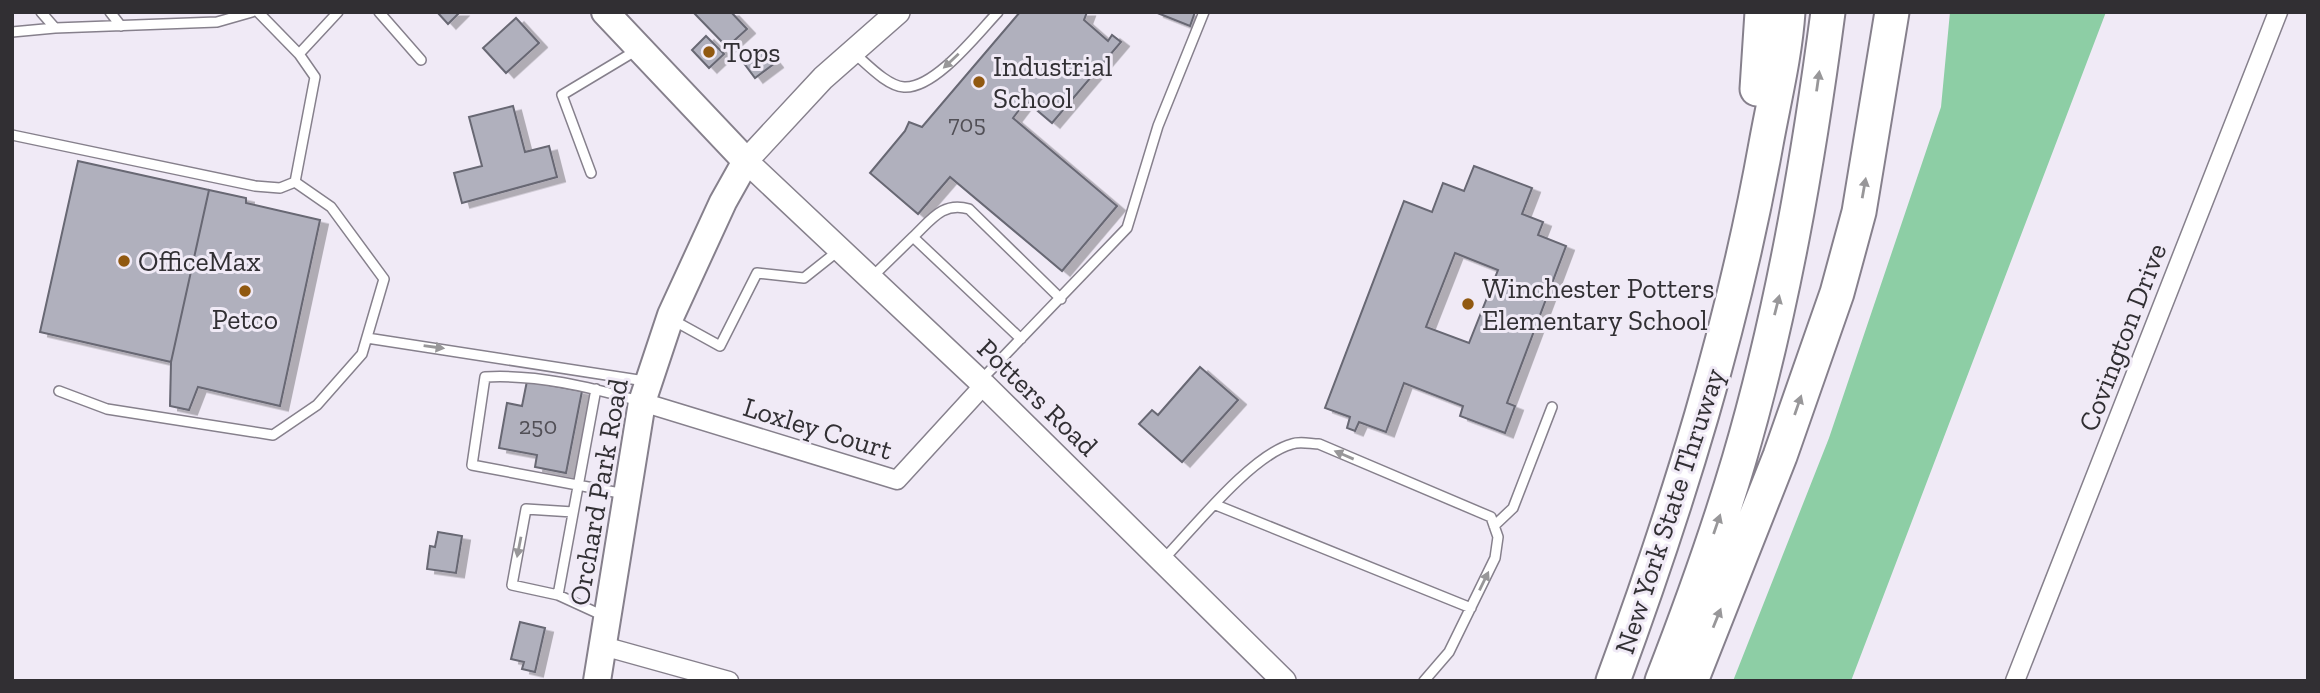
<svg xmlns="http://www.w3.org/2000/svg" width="2320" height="693" font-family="'Zilla Slab',serif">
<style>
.forest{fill:#8dcea5}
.building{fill:#b0b0bd;stroke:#676773;stroke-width:2;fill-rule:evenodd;filter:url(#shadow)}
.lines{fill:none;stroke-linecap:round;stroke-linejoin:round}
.service-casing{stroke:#86808c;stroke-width:12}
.minor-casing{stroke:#86808c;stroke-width:21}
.tertiary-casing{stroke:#86808c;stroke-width:26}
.secondary-casing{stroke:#86808c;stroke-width:30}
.motorway-casing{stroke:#86808c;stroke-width:37}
.service{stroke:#fff;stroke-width:9}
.minor{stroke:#fff;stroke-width:18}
.tertiary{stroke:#fff;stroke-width:23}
.secondary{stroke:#fff;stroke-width:26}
.motorway{stroke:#fff;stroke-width:33}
.oneway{fill:#989799}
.poi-dot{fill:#915911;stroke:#f0eaf6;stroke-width:2.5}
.labels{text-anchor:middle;stroke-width:6;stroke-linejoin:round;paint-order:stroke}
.number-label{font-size:24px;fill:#514f56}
.poi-label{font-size:28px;fill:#312f33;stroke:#f0eaf6;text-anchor:start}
.street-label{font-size:28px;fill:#312f33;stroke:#f0eaf6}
</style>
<defs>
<filter id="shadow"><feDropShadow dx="8" dy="4.5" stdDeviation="0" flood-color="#0004"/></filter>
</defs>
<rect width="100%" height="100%" fill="#f0eaf6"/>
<path class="forest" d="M 1950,12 L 2106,12 L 1851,681 L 1733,681 L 1829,438 L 1941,107 Z"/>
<path class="building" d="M 437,12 L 460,12 L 448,24 Z
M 693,12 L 731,12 L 747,29 L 727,47 Z
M 1020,12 L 1087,12 L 1084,20 L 1108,41 L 1112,35 L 1121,42 L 1052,123 L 1026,101 L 1013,118 L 1117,206 L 1062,271 L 950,177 L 918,214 L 870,173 L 905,131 L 909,122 L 922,127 Z
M 1155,12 L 1195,12 L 1190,26 Z
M 516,18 L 539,43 L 506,73 L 483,48 Z
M 706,36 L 724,54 L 709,68 L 692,50 Z
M 763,48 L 775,63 L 755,78 L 743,62 Z
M 513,106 L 525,152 L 549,146 L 557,177 L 462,203 L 454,173 L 482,166 L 469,117 Z
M 78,161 L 209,190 L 171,362 L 40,332 Z
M 1474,166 L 1532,188 L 1522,214 L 1543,222 L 1538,235 L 1566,246 L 1507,403 L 1515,406 L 1505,433 L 1460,416 L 1463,406 L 1404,383 L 1386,432 L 1359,422 L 1355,431 L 1347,428 L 1350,417 L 1325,408 L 1404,201 L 1432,212 L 1443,183 L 1464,191 ZM 1455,253 L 1498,270 L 1469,343 L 1426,327 Z
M 209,190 L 246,198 L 246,203 L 320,220 L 280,406 L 198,387 L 189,410 L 170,406 L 171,362 Z
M 1200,367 L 1238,400 L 1182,462 L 1139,424 L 1152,410 L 1158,415 Z
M 527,381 L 582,391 L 566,473 L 535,467 L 537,455 L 499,448 L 507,403 L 522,406 Z
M 438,532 L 462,536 L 456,573 L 427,569 L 430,546 L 435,547 Z
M 520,622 L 545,628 L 535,672 L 522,669 L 524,662 L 511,659 Z"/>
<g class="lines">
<defs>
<path id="service" d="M 41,12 L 55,28 L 217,22 L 252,12
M 110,12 L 121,26
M 379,12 L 421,60
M 12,32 L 55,28
M 854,53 C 867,64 887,86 904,87 C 935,89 978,33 998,12
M 299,54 L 338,12
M 12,135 L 255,186 L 280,188 L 295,182
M 591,173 L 562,95 L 637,50
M 913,237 C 931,220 943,201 969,209 L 1061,299
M 871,278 L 913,237 L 1021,339
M 671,319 L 720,346 L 757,273 L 804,278 L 838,251
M 367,338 L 645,381
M 981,380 L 1127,228 L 1158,126 L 1204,12
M 59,391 L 107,409 L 273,435 L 317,405 L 362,354 L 384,279 L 331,207 L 295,182 L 315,77 L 299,54 L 258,12
M 625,494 L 472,465 L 485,377 C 537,374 589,387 639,401
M 1216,505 L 1471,608
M 573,512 L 526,509 L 512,585 L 558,595 L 606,617
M 1494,526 L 1513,508 L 1552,407
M 1162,561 C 1193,529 1251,455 1292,444 C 1300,441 1311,444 1319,444 L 1491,517 L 1498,537 L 1495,558 L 1449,652 L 1424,681
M 558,595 L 596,389"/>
<path id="minor" d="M 642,402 L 897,480 L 984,385
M 603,646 L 729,681
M 2015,681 L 2278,12"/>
<path id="tertiary" d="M 898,12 L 823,78 L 746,161 L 984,385 L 1284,681"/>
<path id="secondary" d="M 597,681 L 642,402 L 671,315 L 723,202 L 746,161 L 605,12"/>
<path id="motorway" d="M 1757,89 L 1762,12
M 1613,681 C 1678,505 1733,328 1766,144 C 1774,100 1785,56 1788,12
M 1662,681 C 1690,609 1717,534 1739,460 C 1782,314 1808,163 1828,12
M 1691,681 L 1780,456 L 1837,293 L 1859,212 L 1892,12"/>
</defs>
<use href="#service" class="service-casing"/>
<use href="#minor" class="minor-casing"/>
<use href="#tertiary" class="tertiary-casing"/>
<use href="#secondary" class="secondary-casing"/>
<use href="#motorway" class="motorway-casing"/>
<use href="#service" class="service"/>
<use href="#minor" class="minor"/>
<use href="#tertiary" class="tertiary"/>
<use href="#secondary" class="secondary"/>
<use href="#motorway" class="motorway"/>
</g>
<defs><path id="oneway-solid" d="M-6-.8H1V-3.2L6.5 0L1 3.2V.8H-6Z" transform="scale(1.75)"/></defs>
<g class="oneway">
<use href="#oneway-solid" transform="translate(951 61) rotate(137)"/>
<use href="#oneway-solid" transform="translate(1818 81) rotate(-82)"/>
<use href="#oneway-solid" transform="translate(1864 188) rotate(-80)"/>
<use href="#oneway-solid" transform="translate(1777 305) rotate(-76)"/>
<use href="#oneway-solid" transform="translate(434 347) rotate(8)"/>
<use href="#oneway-solid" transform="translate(1798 405) rotate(-71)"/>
<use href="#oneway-solid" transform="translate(1344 455) rotate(-157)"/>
<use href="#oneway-solid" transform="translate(1717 524) rotate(-71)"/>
<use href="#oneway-solid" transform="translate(519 547) rotate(101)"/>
<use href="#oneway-solid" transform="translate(1484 581) rotate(-64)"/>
<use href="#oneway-solid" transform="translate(1717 618) rotate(-68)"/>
</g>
<g class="poi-dot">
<circle cx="709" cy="52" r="7"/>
<circle cx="979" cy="82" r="7"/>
<circle cx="124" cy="261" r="7"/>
<circle cx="245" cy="291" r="7"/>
<circle cx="1468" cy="304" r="7"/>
</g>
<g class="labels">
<g class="number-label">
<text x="967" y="132">705</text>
<text x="538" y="434">250</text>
</g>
<g class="poi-label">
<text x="723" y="62">Tops</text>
<text x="993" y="76">Industrial<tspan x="993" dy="32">School</tspan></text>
<text x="138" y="271">OfficeMax</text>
<text x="1482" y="298">Winchester Potters<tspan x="1482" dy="32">Elementary School</tspan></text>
<text x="245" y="329" text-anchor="middle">Petco</text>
</g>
<g class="street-label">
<text transform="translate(2122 337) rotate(-69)" y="10">Covington Drive</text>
<text transform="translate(1038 397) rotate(44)" y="10">Potters Road</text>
<text transform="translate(818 428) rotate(17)" y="10">Loxley Court</text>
<text transform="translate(598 492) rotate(-80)" y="10">Orchard Park Road</text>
<text transform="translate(1669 511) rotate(-72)" y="10">New York State Thruway</text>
</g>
</g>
<rect width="2320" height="693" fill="none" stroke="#312f33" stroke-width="28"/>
</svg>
